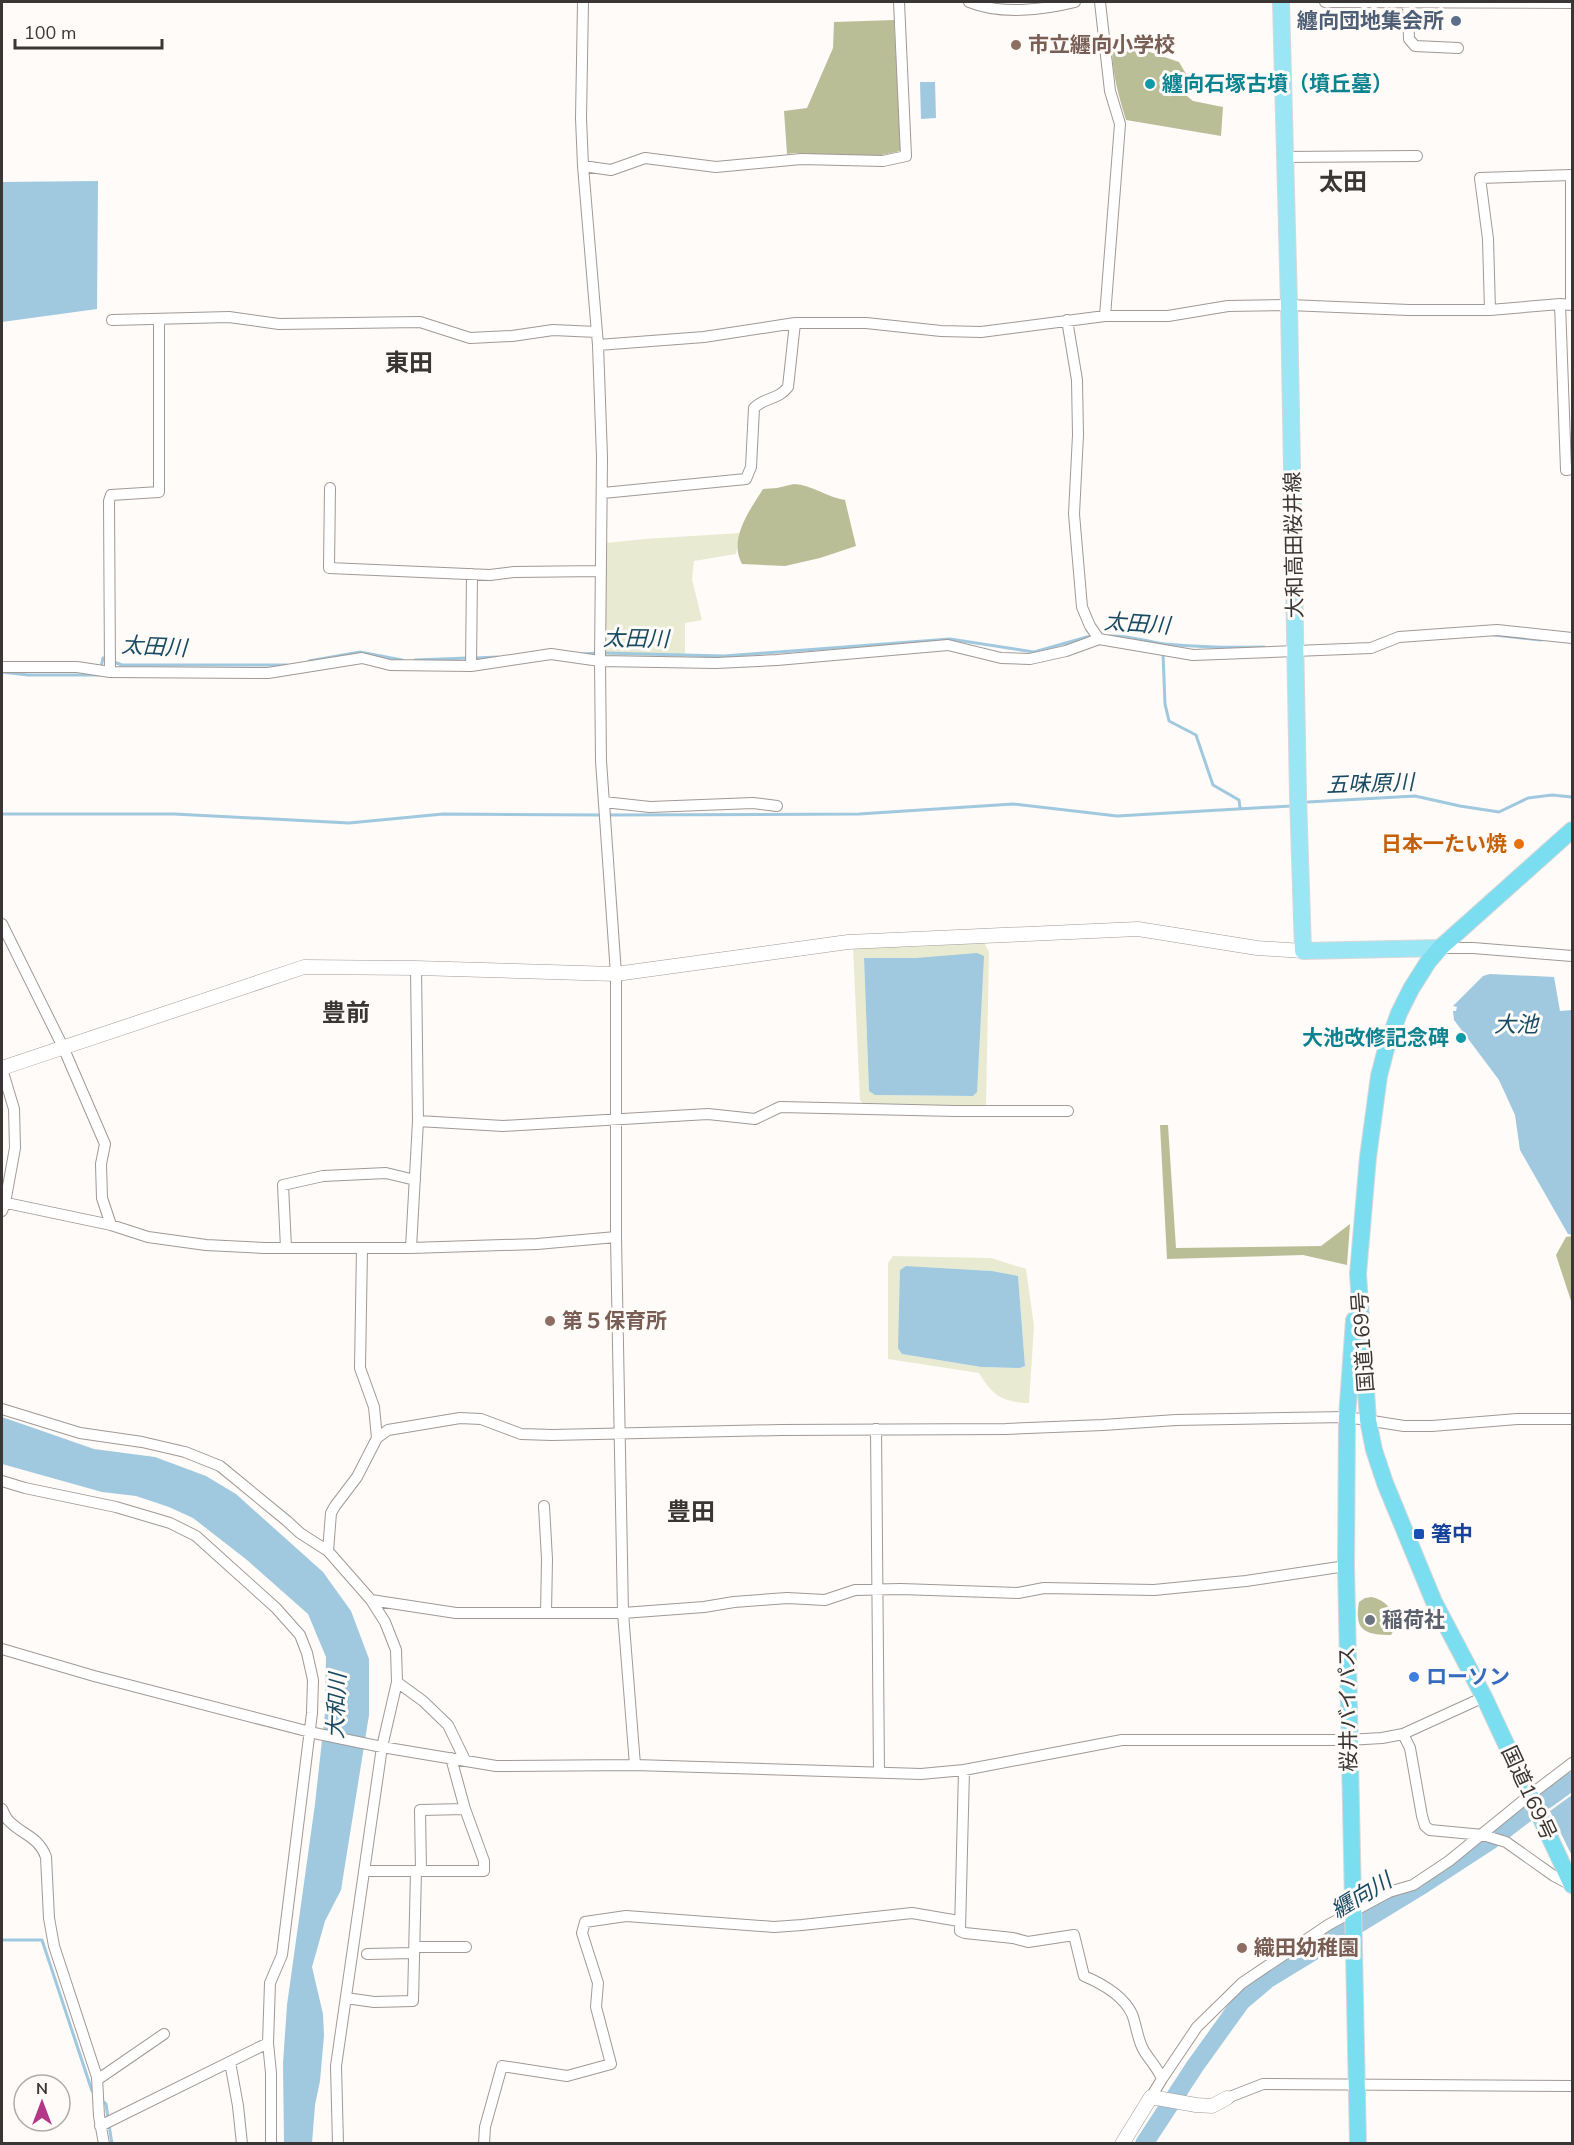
<svg xmlns="http://www.w3.org/2000/svg" width="1574" height="2145" font-family="'Nunito Sans','Noto Sans JP',sans-serif">
<style>
.green{fill:#e8ebd2;fill-rule:evenodd}
.forest{fill:#babe97}
.water{fill:#a0c8de}
.lines{fill:none;stroke-linecap:round;stroke-linejoin:round}
.stream{stroke:#a0c8de;stroke-width:3}
.river{stroke:#a0c8de;stroke-width:18}
.minor-casing{stroke:#a19995;stroke-width:12}
.tertiary-casing{stroke:#a19995;stroke-width:15}
.primary-casing{stroke:#d8d7d7;stroke-width:18}
.trunk-casing{stroke:#d8d7d7;stroke-width:18}
.minor{stroke:#fff;stroke-width:10}
.tertiary{stroke:#fff;stroke-width:14}
.primary{stroke:#9be6f4;stroke-width:16}
.trunk{stroke:#7adef0;stroke-width:16}
.service-dot{fill:#5c6f8a;stroke:#fefbf9;stroke-width:2}
.education-dot{fill:#8d6e63;stroke:#fefbf9;stroke-width:2}
.culture-dot{fill:#0f9aa8;stroke:#fefbf9;stroke-width:2}
.food-dot{fill:#e8710a;stroke:#fefbf9;stroke-width:2}
.transit-dot{fill:#1a4fb4;stroke:#fefbf9;stroke-width:2}
.worship-dot{fill:#6b7280;stroke:#fefbf9;stroke-width:2}
.shop-dot{fill:#3f7fe0;stroke:#fefbf9;stroke-width:2}
.labels{text-anchor:middle;stroke-width:6;stroke-linejoin:round;paint-order:stroke}
.service-label{font-size:21px;font-weight:bold;fill:#4e5e75;stroke:#fefbf9;text-anchor:end}
.education-label{font-size:21px;font-weight:bold;fill:#785e54;stroke:#fefbf9;text-anchor:start}
.culture-label{font-size:21px;font-weight:bold;fill:#0d838f;stroke:#fefbf9;text-anchor:start}
.street-label{font-size:21px;fill:#3a3635;stroke:#fefbf9}
.food-label{font-size:21px;font-weight:bold;fill:#c56008;stroke:#fefbf9;text-anchor:end}
.transit-label{font-size:21px;font-weight:bold;fill:#164399;stroke:#fefbf9;text-anchor:start}
.worship-label{font-size:21px;font-weight:bold;fill:#5b616d;stroke:#fefbf9;text-anchor:start}
.shop-label{font-size:21px;font-weight:bold;fill:#366cbe;stroke:#fefbf9;text-anchor:start}
.water-label{font-size:22px;font-style:italic;fill:#184b62;stroke:#fefbf9}
.quarter-label{font-size:24px;font-weight:bold;fill:#3a3635;stroke:#fefbf9}
</style>
<rect width="100%" height="100%" fill="#fefbf9"/>
<path class="green" d="M 740,533 L 736,554 L 694,561 L 692,579 L 702,620 L 685,623 L 685,659 L 605,657 L 606,543 L 644,539 Z
M 984,942 L 989,952 L 986,1105 L 864,1105 L 860,1100 L 853,947 L 915,947 ZM 864,958 L 916,958 L 973,1096 L 875,1095 L 869,1091 Z
M 893,1256 L 991,1258 L 1026,1269 L 1034,1326 L 1029,1403 C 1002,1402 993,1396 979,1373 L 888,1359 L 888,1263 ZM 906,1266 L 992,1271 L 1018,1277 L 1025,1366 L 1020,1368 L 981,1367 L 902,1354 L 900,1270 Z"/>
<path class="forest" d="M 894,20 L 901,151 L 872,157 L 795,153 L 787,154 L 784,111 L 807,108 L 833,48 L 834,22 Z
M 1138,48 L 1179,62 L 1189,79 L 1187,96 L 1193,101 L 1223,107 L 1221,136 L 1126,120 C 1119,97 1113,76 1112,52 Z
M 794,484 C 812,485 827,497 845,500 L 856,546 L 820,558 L 785,566 L 742,564 C 728,539 750,510 763,489 L 777,488 Z
M 1160,1125 L 1168,1125 L 1176,1248 L 1321,1246 L 1350,1224 L 1347,1265 L 1303,1255 L 1167,1259 Z
M 1572,1236 L 1572,1304 L 1556,1255 L 1566,1237 Z
M 1372,1597 C 1389,1601 1402,1619 1391,1635 C 1364,1635 1354,1630 1359,1602 L 1365,1598 Z"/>
<path class="water" d="M 920,82 L 935,82 L 936,118 L 921,119 Z
M 98,181 L 97,309 L 2,322 L 2,182 Z
M 977,953 L 984,956 L 977,1092 L 973,1096 L 875,1095 L 869,1091 L 864,958 L 916,958 Z
M 1490,974 L 1554,977 L 1560,1011 L 1572,1010 L 1572,1235 L 1568,1234 L 1520,1150 L 1515,1115 L 1499,1080 L 1454,1020 L 1453,1011 L 1456,1011 L 1457,1007 L 1453,1006 L 1483,976 Z
M 906,1266 L 992,1271 L 1018,1276 L 1025,1366 L 1020,1368 L 981,1367 L 902,1354 L 898,1348 L 900,1270 Z
M 2,1417 L 94,1449 L 155,1457 L 206,1476 L 236,1494 L 323,1572 L 351,1611 L 369,1659 L 369,1715 L 341,1890 L 325,1921 L 312,1967 L 323,2014 L 324,2035 L 320,2081 L 315,2105 L 312,2143 L 284,2143 L 283,2063 L 287,2005 L 315,1804 L 325,1713 L 326,1657 L 308,1614 L 247,1560 L 193,1518 L 169,1507 L 136,1496 L 102,1492 L 2,1464 Z
M 1572,1795 L 1572,1856 L 1550,1811 Z"/>
<g class="lines">
<path class="stream" d="M 1494,635 L 1541,640
M 1110,636 C 1129,635 1147,642 1165,644 C 1199,647 1231,648 1264,647
M 604,653 L 724,656 L 950,639 L 1034,652 L 1087,637 L 1094,636
M 1163,653 L 1165,704 L 1169,721 L 1196,735 L 1213,785 L 1239,800 L 1240,808
M 583,654 L 597,653
M 475,658 L 498,657
M 415,660 L 468,658
M 309,661 L 360,652 L 402,660
M 101,667 L 103,658 L 122,665 L 287,665
M 2,672 L 28,675 L 99,675
M 1308,802 L 1415,796 L 1460,806 L 1499,812 L 1528,798 L 1552,795 L 1572,797
M 2,814 L 174,814 L 349,823 L 443,814 L 602,815
M 609,815 L 859,814 L 1013,804 L 1117,816 L 1291,806
M 2,1940 L 42,1940 L 92,2091 L 94,2093
M 101,2100 L 106,2104 L 108,2118
M 109,2125 L 112,2144"/>
<path class="river" d="M 1546,1800 L 1572,1781
M 1144,2144 L 1195,2066 L 1241,2002 L 1268,1979 L 1424,1884 L 1490,1841 L 1528,1812"/>
<defs>
<path id="minor" d="M 583,2 L 581,118 L 583,166 L 598,345 L 602,457 L 600,661 L 601,761 L 616,974 L 616,1237 L 623,1613 L 635,1765
M 969,2 C 1000,15 1043,10 1075,2
M 1100,2 L 1110,91 L 1120,124 L 1105,316
M 1325,2 L 1572,3
M 1408,3 L 1409,39 L 1415,46 L 1458,48
M 1285,157 L 1417,156
M 583,166 L 611,170 L 645,158 L 716,167 L 801,159 L 883,161 L 906,156 L 899,2
M 1560,304 L 1566,470 L 1572,469
M 1571,305 L 1571,175 L 1572,175
M 1490,310 L 1488,239 L 1480,178 L 1571,175
M 112,320 L 229,317 L 279,324 L 420,322 L 470,338 L 512,336 L 553,330 L 597,332
M 1067,320 L 1077,380 L 1078,435 L 1074,514 L 1082,607 L 1090,626 L 1099,639
M 598,345 L 704,337 L 795,323 L 866,323 L 941,331 L 981,332 L 1105,316 L 1168,316 L 1228,306 L 1289,305 L 1409,310 L 1490,310 L 1560,304 L 1572,305
M 330,488 L 329,568 L 490,575 L 514,572 L 601,571
M 603,493 L 746,479 L 751,467 L 754,408 C 765,397 778,400 788,387 L 795,323
M 471,666 L 472,574
M 2,667 L 77,667 L 110,672 L 268,673 L 362,658 L 390,665 L 471,666 L 551,654 L 600,661 L 716,663 L 777,660 L 948,645 L 1001,658 L 1030,659 L 1066,651 L 1099,639 L 1193,655 L 1371,648 L 1399,637 L 1497,630 L 1572,638
M 110,672 L 109,501 L 111,495 L 159,492 L 159,320
M 604,802 L 650,807 L 753,803 L 777,806
M 2,924 L 63,1047 L 105,1144 L 101,1164 L 102,1198 L 111,1225
M 1440,948 L 1473,948 L 1572,956
M 2,1069 L 14,1109 L 15,1148 L 5,1203 L 2,1211
M 418,1121 L 503,1126 L 708,1114 L 755,1119 L 780,1107 L 955,1111 L 1068,1111
M 2,1202 L 111,1225 L 148,1237 L 206,1245 L 264,1248 L 411,1248 L 537,1244 L 616,1237
M 286,1248 L 283,1185 L 323,1176 L 386,1173 L 415,1180
M 362,1248 L 360,1368 L 374,1407 L 377,1438
M 411,1248 L 418,1121 L 416,968
M 2,1409 L 80,1433 L 142,1442 L 185,1452 L 220,1466 L 287,1521 L 300,1533 L 328,1551 L 371,1600 L 385,1622 L 396,1650 L 397,1682 L 423,1701 L 448,1725 L 465,1760
M 876,1429 L 879,1772
M 2,1481 L 25,1488 L 116,1507 L 170,1523 L 196,1536 L 276,1608 L 300,1635 L 307,1653 L 313,1680 L 312,1713 L 282,1955 L 270,1983 L 268,2043 L 271,2073 L 271,2144
M 544,1506 L 547,1559 L 546,1613
M 328,1551 L 331,1513 L 335,1506 L 357,1477 L 377,1438 L 388,1430 L 460,1418 L 481,1419 L 521,1434 L 552,1435 L 780,1430 L 1006,1429 L 1103,1425 L 1176,1420 L 1347,1417 L 1404,1426 L 1432,1426 L 1517,1419 L 1572,1419
M 371,1600 L 456,1613 L 623,1613 L 704,1607 L 734,1602 L 787,1598 L 825,1600 L 855,1590 L 901,1589 L 1018,1593 L 1044,1588 L 1154,1590 L 1246,1581 L 1346,1566
M 2,1649 L 94,1676 L 314,1733 L 382,1747 L 496,1766 L 635,1765 L 921,1774 L 964,1770 L 1122,1740 L 1348,1740 L 1382,1738 L 1403,1734 L 1484,1697
M 1403,1734 L 1410,1748 L 1422,1816 L 1425,1826 L 1430,1830 L 1483,1835 L 1506,1842 L 1554,1876 L 1571,1885
M 964,1770 L 960,1931 L 965,1933 L 1013,1938 L 1028,1942 L 1074,1935 L 1084,1976 C 1103,1984 1123,1995 1132,2014 C 1136,2024 1137,2036 1142,2047 C 1147,2058 1157,2066 1162,2079 L 1151,2097
M 2,1809 C 4,1813 6,1819 10,1822 C 23,1835 39,1837 46,1857 L 49,1918 L 54,1946 L 97,2077 L 99,2116 L 104,2144
M 364,1871 L 484,1871 L 484,1861 L 465,1809 L 451,1758
M 421,1871 L 420,1810 L 465,1809
M 415,1947 L 466,1947
M 367,1954 L 414,1953
M 346,1998 L 374,2002 L 413,2001 L 416,1871
M 230,2062 L 238,2106 L 242,2144
M 1162,2079 L 1197,2027 L 1242,1983 L 1328,1925 L 1389,1892 L 1413,1885 L 1449,1861 L 1530,1795 L 1572,1763
M 97,2080 L 164,2034
M 1227,2098 L 1263,2084 L 1572,2086
M 100,2126 L 268,2043
M 338,2144 L 336,2066 L 382,1747 L 397,1682
M 484,2144 L 485,2127 L 502,2066 L 567,2076 L 611,2064 L 596,2007 L 598,1983 L 582,1933 L 585,1922 L 626,1916 L 774,1927 L 802,1925 L 912,1913 L 959,1921"/>
<path id="tertiary" d="M 2,1068 L 304,967 L 416,968 L 616,974 L 848,942 L 1138,929 L 1257,948 L 1303,951
M 1122,2144 L 1151,2097 L 1196,2105 L 1212,2106 L 1227,2098"/>
<path id="primary" d="M 1281,2 L 1289,305 L 1298,796 L 1303,951 L 1440,948"/>
<path id="trunk" d="M 1572,830 L 1440,948 L 1428,962 L 1411,989 L 1399,1013 L 1386,1049 L 1379,1076 L 1368,1157 L 1358,1274 L 1368,1420 L 1374,1450 L 1385,1483 L 1434,1602 L 1484,1697 L 1572,1885
M 1354,1320 L 1347,1417 L 1346,1566 L 1358,2144"/>
</defs>
<use href="#minor" class="minor-casing"/>
<use href="#tertiary" class="tertiary-casing"/>
<use href="#primary" class="primary-casing"/>
<use href="#trunk" class="trunk-casing"/>
<use href="#minor" class="minor"/>
<use href="#tertiary" class="tertiary"/>
<use href="#primary" class="primary"/>
<use href="#trunk" class="trunk"/>
</g>
<circle class="service-dot" cx="1456" cy="21" r="6"/>
<g class="education-dot">
<circle cx="1016" cy="45" r="6"/>
<circle cx="550" cy="1321" r="6"/>
<circle cx="1242" cy="1948" r="6"/>
</g>
<g class="culture-dot">
<circle cx="1150" cy="84" r="6"/>
<circle cx="1461" cy="1038" r="6"/>
</g>
<circle class="food-dot" cx="1519" cy="844" r="6"/>
<rect class="transit-dot" x="1413" y="1528" width="12" height="12" rx="3"/>
<circle class="worship-dot" cx="1370" cy="1620" r="6"/>
<circle class="shop-dot" cx="1414" cy="1677" r="6"/>
<g class="labels">
<g class="service-label">
<text x="1444" y="28">纏向団地集会所</text>
</g>
<g class="education-label">
<text x="1028" y="52">市立纒向小学校</text>
<text x="562" y="1328">第５保育所</text>
<text x="1254" y="1955">織田幼稚園</text>
</g>
<g class="culture-label">
<text x="1162" y="91">纏向石塚古墳（墳丘墓）</text>
<text x="1449" y="1045" text-anchor="end">大池改修記念碑</text>
</g>
<g class="street-label">
<text transform="translate(1294 545) rotate(-91)" y="7">大和高田桜井線</text>
<text transform="translate(1363 1342) rotate(-94)" y="7">国道169号</text>
<text transform="translate(1348 1709) rotate(-91)" y="7">桜井バイパス</text>
<text transform="translate(1529 1793) rotate(65)" y="7">国道169号</text>
</g>
<g class="food-label">
<text x="1507" y="851">日本一たい焼</text>
</g>
<g class="transit-label">
<text x="1431" y="1541">箸中</text>
</g>
<g class="worship-label">
<text x="1382" y="1627">稲荷社</text>
</g>
<g class="shop-label">
<text x="1426" y="1684">ローソン</text>
</g>
<g class="water-label">
<text transform="translate(1137 623) rotate(4)" y="8">太田川</text>
<text transform="translate(636 638) rotate(1)" y="8">太田川</text>
<text transform="translate(154 646) rotate(3)" y="8">太田川</text>
<text transform="translate(1370 783) rotate(-2)" y="8">五味原川</text>
<text x="1516" y="1032">大池</text>
<text transform="translate(336 1706) rotate(-88)" y="8">大和川</text>
<text transform="translate(1361 1895) rotate(-31)" y="8">纒向川</text>
</g>
<g class="quarter-label">
<text x="1343" y="190">太田</text>
<text x="409" y="371">東田</text>
<text x="346" y="1021">豊前</text>
<text x="691" y="1520">豊田</text>
</g>
</g>
<rect width="1574" height="2145" fill="none" stroke="#3a3635" stroke-width="6"/>
<g transform="translate(42 2103)"><circle r="28" fill="#fefbf9" stroke="#b0acab" stroke-width="1.5"/>
<path d="M0-4.5L10 22L0 15L-10 22Z" fill="#b33687"/>
<text y="-9" font-size="16" font-weight="bold" text-anchor="middle" fill="#3a3635">N</text>
</g>
<path d="M15 39v9h147v-9" fill="none" stroke="#3a3635" stroke-width="3"/>
<text x="24" y="39" font-size="18" fill="#3a3635" stroke="#fefbf9" stroke-width="4.5" paint-order="stroke">100 m</text>
</svg>
